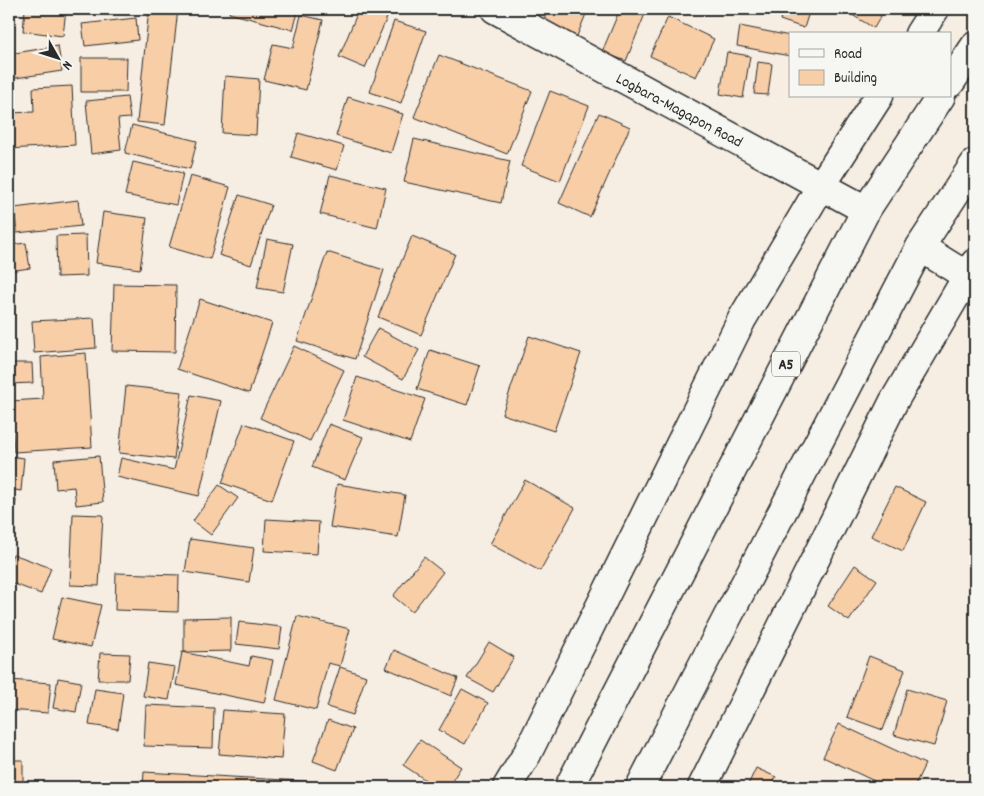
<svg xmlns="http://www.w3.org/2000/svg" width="984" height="796" font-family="Dekko,sans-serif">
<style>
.building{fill:#f8cea7;stroke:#2b2b2b}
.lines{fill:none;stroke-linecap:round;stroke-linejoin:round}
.secondary-casing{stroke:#2b2b2b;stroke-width:31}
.highway-casing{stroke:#2b2b2b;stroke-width:31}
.secondary{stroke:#f6f6f2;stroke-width:28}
.highway{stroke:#f6f6f2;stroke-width:28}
.labels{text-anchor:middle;stroke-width:4;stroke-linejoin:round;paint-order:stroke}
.shield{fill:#f6f6f2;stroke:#686867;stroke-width:1}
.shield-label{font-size:15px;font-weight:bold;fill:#2b2b2b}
.street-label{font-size:16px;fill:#2b2b2b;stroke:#f6f6f2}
</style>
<rect width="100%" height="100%" fill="#f6eee3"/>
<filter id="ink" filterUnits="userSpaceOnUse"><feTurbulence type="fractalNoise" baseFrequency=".02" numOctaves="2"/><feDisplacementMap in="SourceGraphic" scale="10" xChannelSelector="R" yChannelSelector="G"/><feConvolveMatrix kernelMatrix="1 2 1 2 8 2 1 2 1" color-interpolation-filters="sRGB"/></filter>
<g filter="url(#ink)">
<path class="building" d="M 25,9 L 66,9 L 63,36 L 23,31 Z
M 93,9 L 121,9 L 94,14 Z
M 149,9 L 178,9 L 165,125 L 137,122 Z
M 230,9 L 299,9 L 293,30 L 229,13 Z
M 359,9 L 379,9 L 389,13 L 365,68 L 339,57 Z
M 510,9 L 538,9 L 534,18 Z
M 548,9 L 588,9 L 575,41 L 541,28 Z
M 620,9 L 647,9 L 626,61 L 602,52 Z
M 783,9 L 810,9 L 804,28 L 780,20 Z
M 842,9 L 885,9 L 874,28 Z
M 301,15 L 323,20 L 306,90 L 264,80 L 273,44 L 293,48 Z
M 668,17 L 714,39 L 696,77 L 650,56 Z
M 136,18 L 138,40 L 85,46 L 82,24 Z
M 394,21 L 426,31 L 401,103 L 370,92 Z
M 740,26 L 790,36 L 790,56 L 737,46 Z
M 58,46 L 62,71 L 9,79 L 9,54 Z
M 727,52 L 750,56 L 743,98 L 720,94 Z
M 439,55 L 532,91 L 507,154 L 414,117 Z
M 81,58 L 127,58 L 126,92 L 81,92 Z
M 758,62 L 772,64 L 768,95 L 754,94 Z
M 225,76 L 259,79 L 256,135 L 222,133 Z
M 72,86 L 75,145 L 9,149 L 9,113 L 34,112 L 33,88 Z
M 550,91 L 589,106 L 560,181 L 521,166 Z
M 127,97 L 130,118 L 118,119 L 121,150 L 91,154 L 86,101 Z
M 348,97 L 403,114 L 391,153 L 336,136 Z
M 599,113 L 630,127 L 590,217 L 559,203 Z
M 132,125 L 197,141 L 190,169 L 125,153 Z
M 298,133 L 344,146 L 337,170 L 291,157 Z
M 414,139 L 510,161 L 501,203 L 404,182 Z
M 133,162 L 183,173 L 176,205 L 125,195 Z
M 330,175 L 386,188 L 377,228 L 320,214 Z
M 190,176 L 230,187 L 210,259 L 169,247 Z
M 239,195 L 271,205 L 251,265 L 219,255 Z
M 78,200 L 81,226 L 17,233 L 14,208 Z
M 103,212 L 147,218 L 140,269 L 96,263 Z
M 86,235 L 87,276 L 57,277 L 56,236 Z
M 412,236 L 455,254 L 421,335 L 378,317 Z
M 267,239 L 293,244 L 283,292 L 257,288 Z
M 26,243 L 30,268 L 9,271 L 9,245 Z
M 327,252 L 384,270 L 355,359 L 297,341 Z
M 114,284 L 176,285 L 175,352 L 112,351 Z
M 200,299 L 272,323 L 249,393 L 177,369 Z
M 94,318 L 96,348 L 34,353 L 32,321 Z
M 378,328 L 419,350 L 403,379 L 362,357 Z
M 529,336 L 581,353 L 554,431 L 502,414 Z
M 294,346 L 344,370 L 310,441 L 260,418 Z
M 430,350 L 480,366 L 467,405 L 417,389 Z
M 86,353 L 92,447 L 14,452 L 11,401 L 43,399 L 41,357 Z
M 9,363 L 32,363 L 33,383 L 9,384 Z
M 357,377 L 425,399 L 410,442 L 343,420 Z
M 126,386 L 182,392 L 174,459 L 119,453 Z
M 191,395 L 221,401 L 199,496 L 117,477 L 121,458 L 174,470 Z
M 244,423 L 294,441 L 272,500 L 222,483 Z
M 329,424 L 363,437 L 345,480 L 312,467 Z
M 9,456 L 24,458 L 21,491 L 9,489 Z
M 99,456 L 103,502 L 76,505 L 74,487 L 56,489 L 54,460 Z
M 525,480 L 575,508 L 540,571 L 490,544 Z
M 337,484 L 405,495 L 398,537 L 330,527 Z
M 219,485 L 238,498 L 211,535 L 193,521 Z
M 895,487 L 926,502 L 903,551 L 871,536 Z
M 9,499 L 16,500 L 10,546 L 9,546 Z
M 73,514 L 103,515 L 99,586 L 70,585 Z
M 266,519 L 319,522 L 317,554 L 264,551 Z
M 190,539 L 254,548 L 249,582 L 185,572 Z
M 13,554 L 51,568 L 41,594 L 9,582 L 9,564 Z
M 424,557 L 443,572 L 412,612 L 393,596 Z
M 855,565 L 877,580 L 849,621 L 828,606 Z
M 116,573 L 179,575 L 178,612 L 115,610 Z
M 62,597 L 101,605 L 91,647 L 52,639 Z
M 297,616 L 350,629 L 340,666 L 328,663 L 316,710 L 276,700 Z
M 231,617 L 231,651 L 184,652 L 184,618 Z
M 239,622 L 282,627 L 279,649 L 236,644 Z
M 489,642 L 514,657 L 493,692 L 467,678 Z
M 394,650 L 458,678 L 451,696 L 386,668 Z
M 182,652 L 249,666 L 251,656 L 273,660 L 264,703 L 176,685 Z
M 100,653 L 130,654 L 128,680 L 98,680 Z
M 869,656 L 905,670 L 883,730 L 847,717 Z
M 148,663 L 175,667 L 169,700 L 143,696 Z
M 340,667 L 366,676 L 353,715 L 327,707 Z
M 58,678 L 81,682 L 76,712 L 53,708 Z
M 9,680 L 51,683 L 48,713 L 9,710 Z
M 95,689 L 123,693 L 118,729 L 89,725 Z
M 462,689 L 488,703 L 465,744 L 439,730 Z
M 907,689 L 947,701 L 934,746 L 894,735 Z
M 146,705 L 214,708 L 213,748 L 144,746 Z
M 223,710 L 285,714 L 281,759 L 219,754 Z
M 328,720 L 353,729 L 337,770 L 313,761 Z
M 839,724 L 925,764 L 914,787 L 887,787 L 823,757 Z
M 420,740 L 461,767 L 448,787 L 436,787 L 403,765 Z
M 9,760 L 23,760 L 23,787 L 9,787 Z
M 756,768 L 776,777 L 771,787 L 747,787 Z
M 144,772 L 354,784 L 354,787 L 143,787 Z"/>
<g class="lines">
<defs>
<path id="secondary" d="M 495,9 L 866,210
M 919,34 L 935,9
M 507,787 L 527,754 L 742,319 L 821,186 L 879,96
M 702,787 L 894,401 L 975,263"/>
<path id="highway" d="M 950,83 L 975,46
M 920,247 L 967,276
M 569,787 L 866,210 L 941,96
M 640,787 L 700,670 L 920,247 L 975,163"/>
</defs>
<use href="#secondary" class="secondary-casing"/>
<use href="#highway" class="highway-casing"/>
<use href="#secondary" class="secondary"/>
<use href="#highway" class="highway"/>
</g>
</g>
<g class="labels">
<rect class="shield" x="772" y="351.5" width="28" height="25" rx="4"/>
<g class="shield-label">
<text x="786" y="369">A5</text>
</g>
<g class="street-label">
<text transform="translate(680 109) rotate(28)" y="6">Logbara-Magapon Road</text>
</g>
</g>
<rect width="984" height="796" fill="none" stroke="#f6f6f2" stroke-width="30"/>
<rect x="15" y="15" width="954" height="766" fill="none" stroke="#2b2b2b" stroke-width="2" filter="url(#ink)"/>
<rect x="789" y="32" width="162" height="65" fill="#f6f6f2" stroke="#a5a5a2"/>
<rect x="799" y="49" width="25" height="8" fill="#f6f6f2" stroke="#a5a5a2"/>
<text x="834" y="58" font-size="15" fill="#2b2b2b">Road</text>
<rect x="799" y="70" width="25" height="15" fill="#f8cea7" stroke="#a5a5a2"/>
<text x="834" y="82" font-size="15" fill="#2b2b2b">Building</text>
<g transform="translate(58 58) rotate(129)" stroke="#f6f6f2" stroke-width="4" paint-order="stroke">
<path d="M0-4L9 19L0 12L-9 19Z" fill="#2b2b2b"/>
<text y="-8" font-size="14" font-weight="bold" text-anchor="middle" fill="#2b2b2b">N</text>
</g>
</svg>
